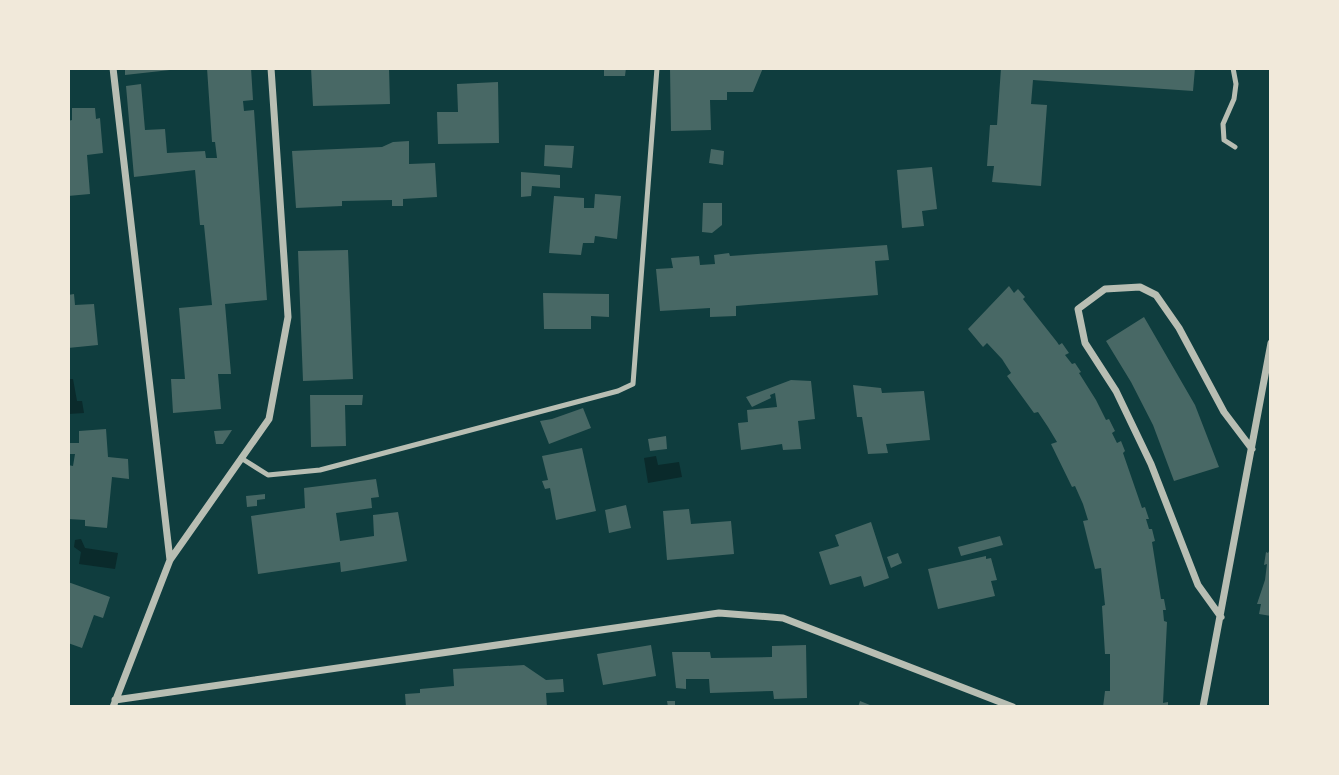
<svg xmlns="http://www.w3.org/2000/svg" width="1339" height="775" font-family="Figtree,sans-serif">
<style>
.water{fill:#0a2a2b}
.building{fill:#486865}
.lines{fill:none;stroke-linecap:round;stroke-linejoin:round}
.service{stroke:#b8beb3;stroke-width:5}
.minor{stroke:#b8beb3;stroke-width:7}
</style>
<rect width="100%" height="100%" fill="#0f3d3e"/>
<path class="water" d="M 68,379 L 73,379 L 77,401 L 82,401 L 84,413 L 68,414 Z
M 656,456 L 658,465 L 679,462 L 682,477 L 648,483 L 644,458 Z
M 81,539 L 85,548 L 118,553 L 115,569 L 79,564 L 81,552 L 74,547 L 75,540 Z"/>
<path class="building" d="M 125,68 L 170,68 L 170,70 L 125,75 Z
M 207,68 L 251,68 L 253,100 L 243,101 L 244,111 L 254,110 L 267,300 L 225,304 L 231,374 L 218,374 L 221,409 L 173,413 L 171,379 L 185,379 L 179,308 L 212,305 L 204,225 L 200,225 L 195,170 L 134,177 L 126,86 L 141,84 L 145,130 L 165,129 L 167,153 L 205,151 L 206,158 L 217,158 L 215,142 L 212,142 Z
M 311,68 L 389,68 L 390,104 L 313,106 Z
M 604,68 L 626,68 L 625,76 L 604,76 Z
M 670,68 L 763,68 L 753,92 L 727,92 L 727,100 L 710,100 L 711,130 L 671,131 Z
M 1001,68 L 1195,68 L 1193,91 L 1033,80 L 1031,104 L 1047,105 L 1041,186 L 992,182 L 994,166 L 987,166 L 990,125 L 997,125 Z
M 498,82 L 499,143 L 438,144 L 437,112 L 458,112 L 457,84 Z
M 72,108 L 95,108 L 96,119 L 100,118 L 103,153 L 87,155 L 90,194 L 68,196 L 68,121 L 72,120 Z
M 409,141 L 409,164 L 435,163 L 437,197 L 403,199 L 403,206 L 392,206 L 392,200 L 342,201 L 342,206 L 296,208 L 292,151 L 382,147 L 393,142 Z
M 545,145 L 574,146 L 572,168 L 544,166 Z
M 711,149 L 724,151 L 723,165 L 709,163 Z
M 932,167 L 937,209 L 922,211 L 924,226 L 902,228 L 897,170 Z
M 521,172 L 560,175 L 560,188 L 532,186 L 531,196 L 521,197 Z
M 595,194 L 621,196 L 617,239 L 595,236 L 594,243 L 583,243 L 581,255 L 549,253 L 554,196 L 584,198 L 584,208 L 594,208 Z
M 703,203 L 722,203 L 722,225 L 712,233 L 702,232 Z
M 887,245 L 889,260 L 875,261 L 878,295 L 736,306 L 736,316 L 710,317 L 710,308 L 660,311 L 656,269 L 673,268 L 671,258 L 699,256 L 700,265 L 715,264 L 714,255 L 729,253 L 730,256 Z
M 348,250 L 353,379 L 303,381 L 298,251 Z
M 1009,286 L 1014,293 L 1018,289 L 1025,297 L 1023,299 L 1057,342 L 1059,345 L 1062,343 L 1069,353 L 1065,355 L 1072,364 L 1075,363 L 1081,372 L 1079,373 L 1096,400 L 1106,420 L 1109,419 L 1115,431 L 1112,433 L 1117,443 L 1121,441 L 1125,451 L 1123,453 L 1142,508 L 1145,507 L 1149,519 L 1146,519 L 1149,529 L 1152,529 L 1155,541 L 1152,542 L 1161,599 L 1164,599 L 1166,610 L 1163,610 L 1164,621 L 1167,622 L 1163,703 L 1168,702 L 1168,707 L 1103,707 L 1105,691 L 1110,691 L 1110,654 L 1105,654 L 1102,606 L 1105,605 L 1101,568 L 1095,569 L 1083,521 L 1088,520 L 1083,504 L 1075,486 L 1072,487 L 1051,444 L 1057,442 L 1048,427 L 1038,412 L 1034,413 L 1007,376 L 1011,373 L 1002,359 L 987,343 L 983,347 L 968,329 Z
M 543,293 L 609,294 L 609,317 L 591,316 L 591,329 L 544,329 Z
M 74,294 L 75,305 L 94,304 L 98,345 L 68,348 L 68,295 Z
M 1144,317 L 1195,405 L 1219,467 L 1174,481 L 1153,425 L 1131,382 L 1106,341 Z
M 791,380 L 811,381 L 815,419 L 798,421 L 801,449 L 783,450 L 782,444 L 741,450 L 738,423 L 748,422 L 747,410 L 777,407 L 775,393 L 770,395 L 771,398 L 752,407 L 746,397 Z
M 853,385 L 881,388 L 882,393 L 924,391 L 930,440 L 886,444 L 888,453 L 868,454 L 862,417 L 857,417 Z
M 310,395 L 363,395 L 362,405 L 345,405 L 346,446 L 311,447 Z
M 583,408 L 591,428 L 549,444 L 540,421 L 552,419 Z
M 106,429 L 108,457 L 128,459 L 129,479 L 112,477 L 107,528 L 85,526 L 85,520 L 68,519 L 68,465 L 73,466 L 75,454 L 68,454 L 68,443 L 79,443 L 79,431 Z
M 232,430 L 223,444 L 216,444 L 214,431 Z
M 666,436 L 667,449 L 650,451 L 648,439 Z
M 582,448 L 596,511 L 556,520 L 550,488 L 545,489 L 542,481 L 548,480 L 542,456 Z
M 376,479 L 379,497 L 371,498 L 372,508 L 336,513 L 340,541 L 374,536 L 373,515 L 398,512 L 407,561 L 341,572 L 340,562 L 258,574 L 251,516 L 305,508 L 304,488 Z
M 265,494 L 265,499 L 257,500 L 257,506 L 247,507 L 246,496 Z
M 626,505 L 631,528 L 609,533 L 605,510 Z
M 689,509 L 691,524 L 731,521 L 734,554 L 667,560 L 663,511 Z
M 871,522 L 889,578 L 864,587 L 861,576 L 830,585 L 819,552 L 839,546 L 835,535 Z
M 1000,536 L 1003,545 L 961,556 L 958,547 Z
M 1271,547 L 1271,616 L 1259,614 L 1261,604 L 1257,604 L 1265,580 L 1267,564 L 1264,565 L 1266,552 L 1268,553 Z
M 898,553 L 902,563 L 891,568 L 887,557 Z
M 986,556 L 986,559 L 991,558 L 997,580 L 991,581 L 995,596 L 938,609 L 928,569 Z
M 68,582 L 110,597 L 103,618 L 94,615 L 82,648 L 68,643 Z
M 651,645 L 656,676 L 603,685 L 597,654 Z
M 806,645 L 807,698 L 774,699 L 773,691 L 710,693 L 709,679 L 686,679 L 686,689 L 676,688 L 672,652 L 710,652 L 711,658 L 772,657 L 772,646 Z
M 524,665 L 546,680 L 563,679 L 564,692 L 546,693 L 547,707 L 406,707 L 405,694 L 420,693 L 420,689 L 454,686 L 453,669 Z
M 667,701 L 675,701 L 675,707 L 668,707 Z
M 860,701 L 875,707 L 858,707 Z"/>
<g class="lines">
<path class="service" d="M 1233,68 L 1236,84 L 1234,99 L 1223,124 L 1224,140 L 1235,147
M 241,458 L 268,475 L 320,470 L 618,391 L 633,384 L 657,68"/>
<path class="minor" d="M 113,68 L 170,560
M 1221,617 L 1198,585 L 1151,464 L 1116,391 L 1085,343 L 1078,309 L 1105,289 L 1140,287 L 1156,295 L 1179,328 L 1224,412 L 1252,449
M 115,700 L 719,613 L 783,618 L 1013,707
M 113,707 L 170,560 L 269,419 L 288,317 L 271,68
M 1203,707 L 1271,343"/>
</g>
<rect width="1339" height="775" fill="none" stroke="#f1e9da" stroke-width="140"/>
</svg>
